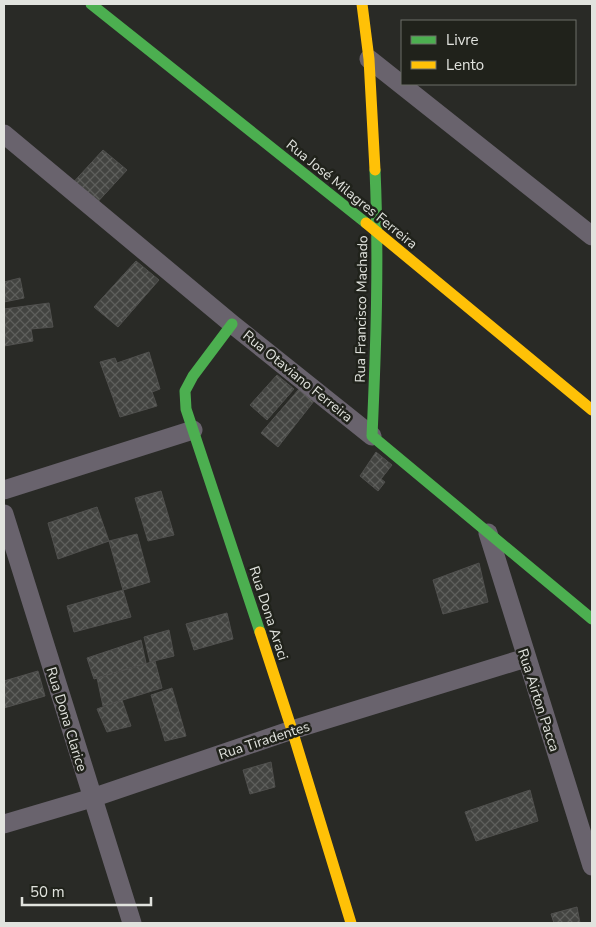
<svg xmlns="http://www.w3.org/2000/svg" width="596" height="927" font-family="'Nunito Sans',sans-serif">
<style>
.building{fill:url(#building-cross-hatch);stroke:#50504e}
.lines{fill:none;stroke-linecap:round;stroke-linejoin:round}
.street{stroke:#69636d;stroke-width:19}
.fast{stroke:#4caf50;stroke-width:11}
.slow{stroke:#ffc107;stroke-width:11}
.labels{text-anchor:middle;stroke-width:5;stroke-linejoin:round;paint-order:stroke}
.street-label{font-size:14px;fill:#e1e3de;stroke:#20221b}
</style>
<defs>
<pattern id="building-cross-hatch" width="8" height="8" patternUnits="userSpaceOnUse" patternTransform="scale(1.25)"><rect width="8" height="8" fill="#434441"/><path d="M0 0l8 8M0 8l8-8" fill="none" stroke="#5e5f5c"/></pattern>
</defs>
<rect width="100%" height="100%" fill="#292a26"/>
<path class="building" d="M 103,150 L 127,170 L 93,207 L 69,187 Z
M 136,261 L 159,280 L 118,327 L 94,307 Z
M 20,278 L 24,298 L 4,302 L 4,282 Z
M 49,303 L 53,327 L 31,329 L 33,341 L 4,346 L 4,309 Z
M 149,352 L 160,389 L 152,392 L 157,406 L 120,417 L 100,362 L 115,358 L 117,363 Z
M 277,375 L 294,389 L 267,420 L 250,405 Z
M 299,389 L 314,401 L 278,447 L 261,433 Z
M 376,452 L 392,465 L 381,479 L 385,482 L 378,491 L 360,476 Z
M 161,491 L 174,535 L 148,541 L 135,498 Z
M 97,507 L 109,541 L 58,559 L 48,523 Z
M 137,534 L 150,582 L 123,590 L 109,541 Z
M 479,563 L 488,602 L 443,614 L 433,580 Z
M 123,590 L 131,617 L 74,632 L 67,606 Z
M 227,613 L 233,639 L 194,650 L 186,624 Z
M 169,630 L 174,656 L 150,662 L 144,637 Z
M 141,640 L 146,663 L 94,679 L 87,658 Z
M 155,661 L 162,688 L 103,706 L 97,678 Z
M 38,671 L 45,696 L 4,708 L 4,681 Z
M 172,688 L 186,736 L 165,741 L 151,695 Z
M 122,700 L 131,726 L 107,732 L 97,709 Z
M 271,762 L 275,787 L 250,794 L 243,770 Z
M 530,790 L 538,821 L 476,841 L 465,812 Z
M 577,907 L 580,923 L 554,923 L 551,914 Z"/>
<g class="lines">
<path class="street" d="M 369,59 L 592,236
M 4,134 L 232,324 L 372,436
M 4,490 L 193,430
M 4,514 L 132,923
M 488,533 L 592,866
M 4,824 L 92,798 L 292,730 L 526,658"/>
<path class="fast" d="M 91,4 L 366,223
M 375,170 C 379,259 376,347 372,436 L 592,619
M 232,324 L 193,376 L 185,391 L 186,409 L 260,632"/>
<path class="slow" d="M 362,4 L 369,59 L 375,170
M 366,223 L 592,410
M 260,632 L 292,730 L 351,923"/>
</g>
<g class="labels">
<g class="street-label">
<text transform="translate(352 194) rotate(39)" y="5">Rua José Milagres Ferreira</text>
<text transform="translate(361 309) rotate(-89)" y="5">Rua Francisco Machado</text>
<text transform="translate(298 376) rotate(39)" y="5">Rua Otaviano Ferreira</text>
<text transform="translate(269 613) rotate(72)" y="5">Rua Dona Araci</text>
<text transform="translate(539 700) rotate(72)" y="5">Rua Airton Pacca</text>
<text transform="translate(67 719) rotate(73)" y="5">Rua Dona Clarice</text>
<text transform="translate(264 740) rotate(-18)" y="5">Rua Tiradentes</text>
</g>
</g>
<rect width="596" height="927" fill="none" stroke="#e1e3de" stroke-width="10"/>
<rect x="401" y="20" width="175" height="65" fill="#20221b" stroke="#6d6f69"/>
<rect x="411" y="36" width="25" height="8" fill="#4caf50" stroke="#6d6f69"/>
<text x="446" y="45" font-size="15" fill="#e1e3de">Livre</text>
<rect x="411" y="61" width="25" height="8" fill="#ffc107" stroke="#6d6f69"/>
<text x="446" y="70" font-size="15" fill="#e1e3de">Lento</text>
<path d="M22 897v8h129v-8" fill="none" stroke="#e1e3de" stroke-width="2.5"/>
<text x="30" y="897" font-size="15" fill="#e1e3de" stroke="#20221b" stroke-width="4" paint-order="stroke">50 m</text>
</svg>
